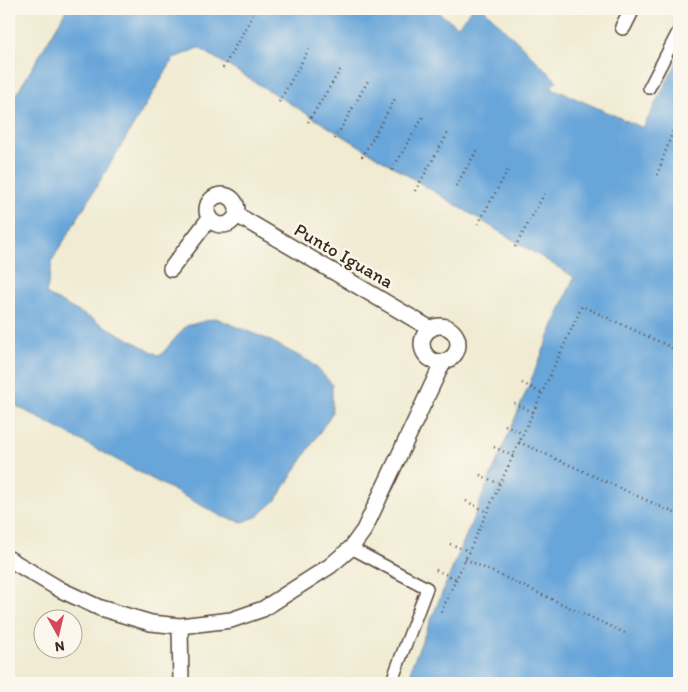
<svg xmlns="http://www.w3.org/2000/svg" width="688" height="692" font-family="Itim,sans-serif">
<style>
.water{fill:#67a5d9;stroke:#51687c}
.lines{fill:none;stroke-linecap:round;stroke-linejoin:round}
.pedestrian-casing{stroke:#564739;stroke-width:14}
.minor-casing{stroke:#564739;stroke-width:18}
.path{stroke:#564739;stroke-width:2.5;stroke-dasharray:1 4;stroke-linecap:butt}
.pedestrian{stroke:#fff;stroke-width:11}
.minor{stroke:#fff;stroke-width:15}
.labels{text-anchor:middle;stroke-width:5;stroke-linejoin:round;paint-order:stroke}
.street-label{font-size:19px;fill:#3b2a1e;stroke:#fbf7ec}
</style>
<rect width="100%" height="100%" fill="#fbf7ec"/>
<filter id="ink" filterUnits="userSpaceOnUse"><feTurbulence type="fractalNoise" baseFrequency=".02" numOctaves="2"/><feDisplacementMap in="SourceGraphic" scale="10" xChannelSelector="R" yChannelSelector="G"/><feConvolveMatrix kernelMatrix="1 2 1 2 8 2 1 2 1" color-interpolation-filters="sRGB"/></filter>
<filter id="wash" filterUnits="userSpaceOnUse"><feTurbulence type="fractalNoise" baseFrequency=".0096" numOctaves="4" result="noise"/><feDisplacementMap in="SourceGraphic" scale="20" xChannelSelector="R" yChannelSelector="G"/><feGaussianBlur stdDeviation="1.12" result="paint"/><feColorMatrix in="noise" values="0 0 0 0 0 0 0 0 0 0 0 0 0 0 0 0 0 1.4 0 .05"/><feComposite in="paint" operator="in"/></filter>
<g filter="url(#wash)">
<rect width="100%" height="100%" fill="#f0ebd2"/>
<path class="water" d="M 67,9 L 433,9 L 458,26 L 472,9 L 484,9 L 557,81 L 550,87 L 643,128 L 679,58 L 679,683 L 413,683 L 411,675 L 412,665 L 574,277 L 199,48 L 174,58 L 53,259 L 46,294 L 160,356 L 186,326 L 216,318 L 267,339 L 312,363 L 332,384 L 332,413 L 276,500 L 258,516 L 243,522 L 223,517 L 9,402 L 9,107 Z"/>
</g>
<g filter="url(#ink)">
<g class="lines">
<defs>
<path id="pedestrian" d="M 649,88 L 679,30
M 351,548 L 427,588 L 393,678 L 395,683"/>
<path id="minor" d="M 623,27 L 632,9
M207 210a15 15 0 1 1 30 0a15 15 0 1 1-30 0Z
M 237,215 L 431,329
M 171,269 L 209,219
M422 344a18 18 0 1 1 36 0a18 18 0 1 1-36 0Z
M 9,559 L 61,590 L 100,608 L 151,623 L 180,626 L 231,620 L 263,609 L 330,566 L 351,548 L 364,530 L 443,362
M 180,626 L 181,683"/>
</defs>
<use href="#pedestrian" class="pedestrian-casing"/>
<use href="#minor" class="minor-casing"/>
<path class="path" d="M 223,68 L 253,15
M 279,102 L 309,49
M 308,122 L 342,67
M 335,139 L 368,81
M 362,157 L 395,99
M 392,170 L 423,117
M 657,175 L 679,114
M 456,186 L 477,150
M 415,191 L 448,133
M 478,224 L 509,168
M 515,247 L 546,191
M 522,383 L 542,393
M 514,403 L 533,412
M 505,425 L 523,434
M 519,442 L 679,515
M 494,447 L 513,456
M 480,475 L 500,484
M 466,501 L 487,512
M 450,544 L 469,551
M 465,559 L 627,634
M 436,570 L 456,579
M 441,612 L 582,306 L 679,351"/>
<use href="#pedestrian" class="pedestrian"/>
<use href="#minor" class="minor"/>
</g>
</g>
<g class="labels">
<g class="street-label">
<text transform="translate(344 255) rotate(30)" y="7">Punto Iguana</text>
</g>
</g>
<rect width="688" height="692" fill="none" stroke="#fbf7ec" stroke-width="30"/>
<g transform="translate(58 634) rotate(172)"><circle r="24" fill="#fbf7ec" stroke="#aea59a"/>
<path d="M0-4L9 19L0 12L-9 19Z" fill="#d1495b"/>
<text y="-8" font-size="14" font-weight="bold" text-anchor="middle" fill="#3b2a1e">N</text>
</g>
</svg>
